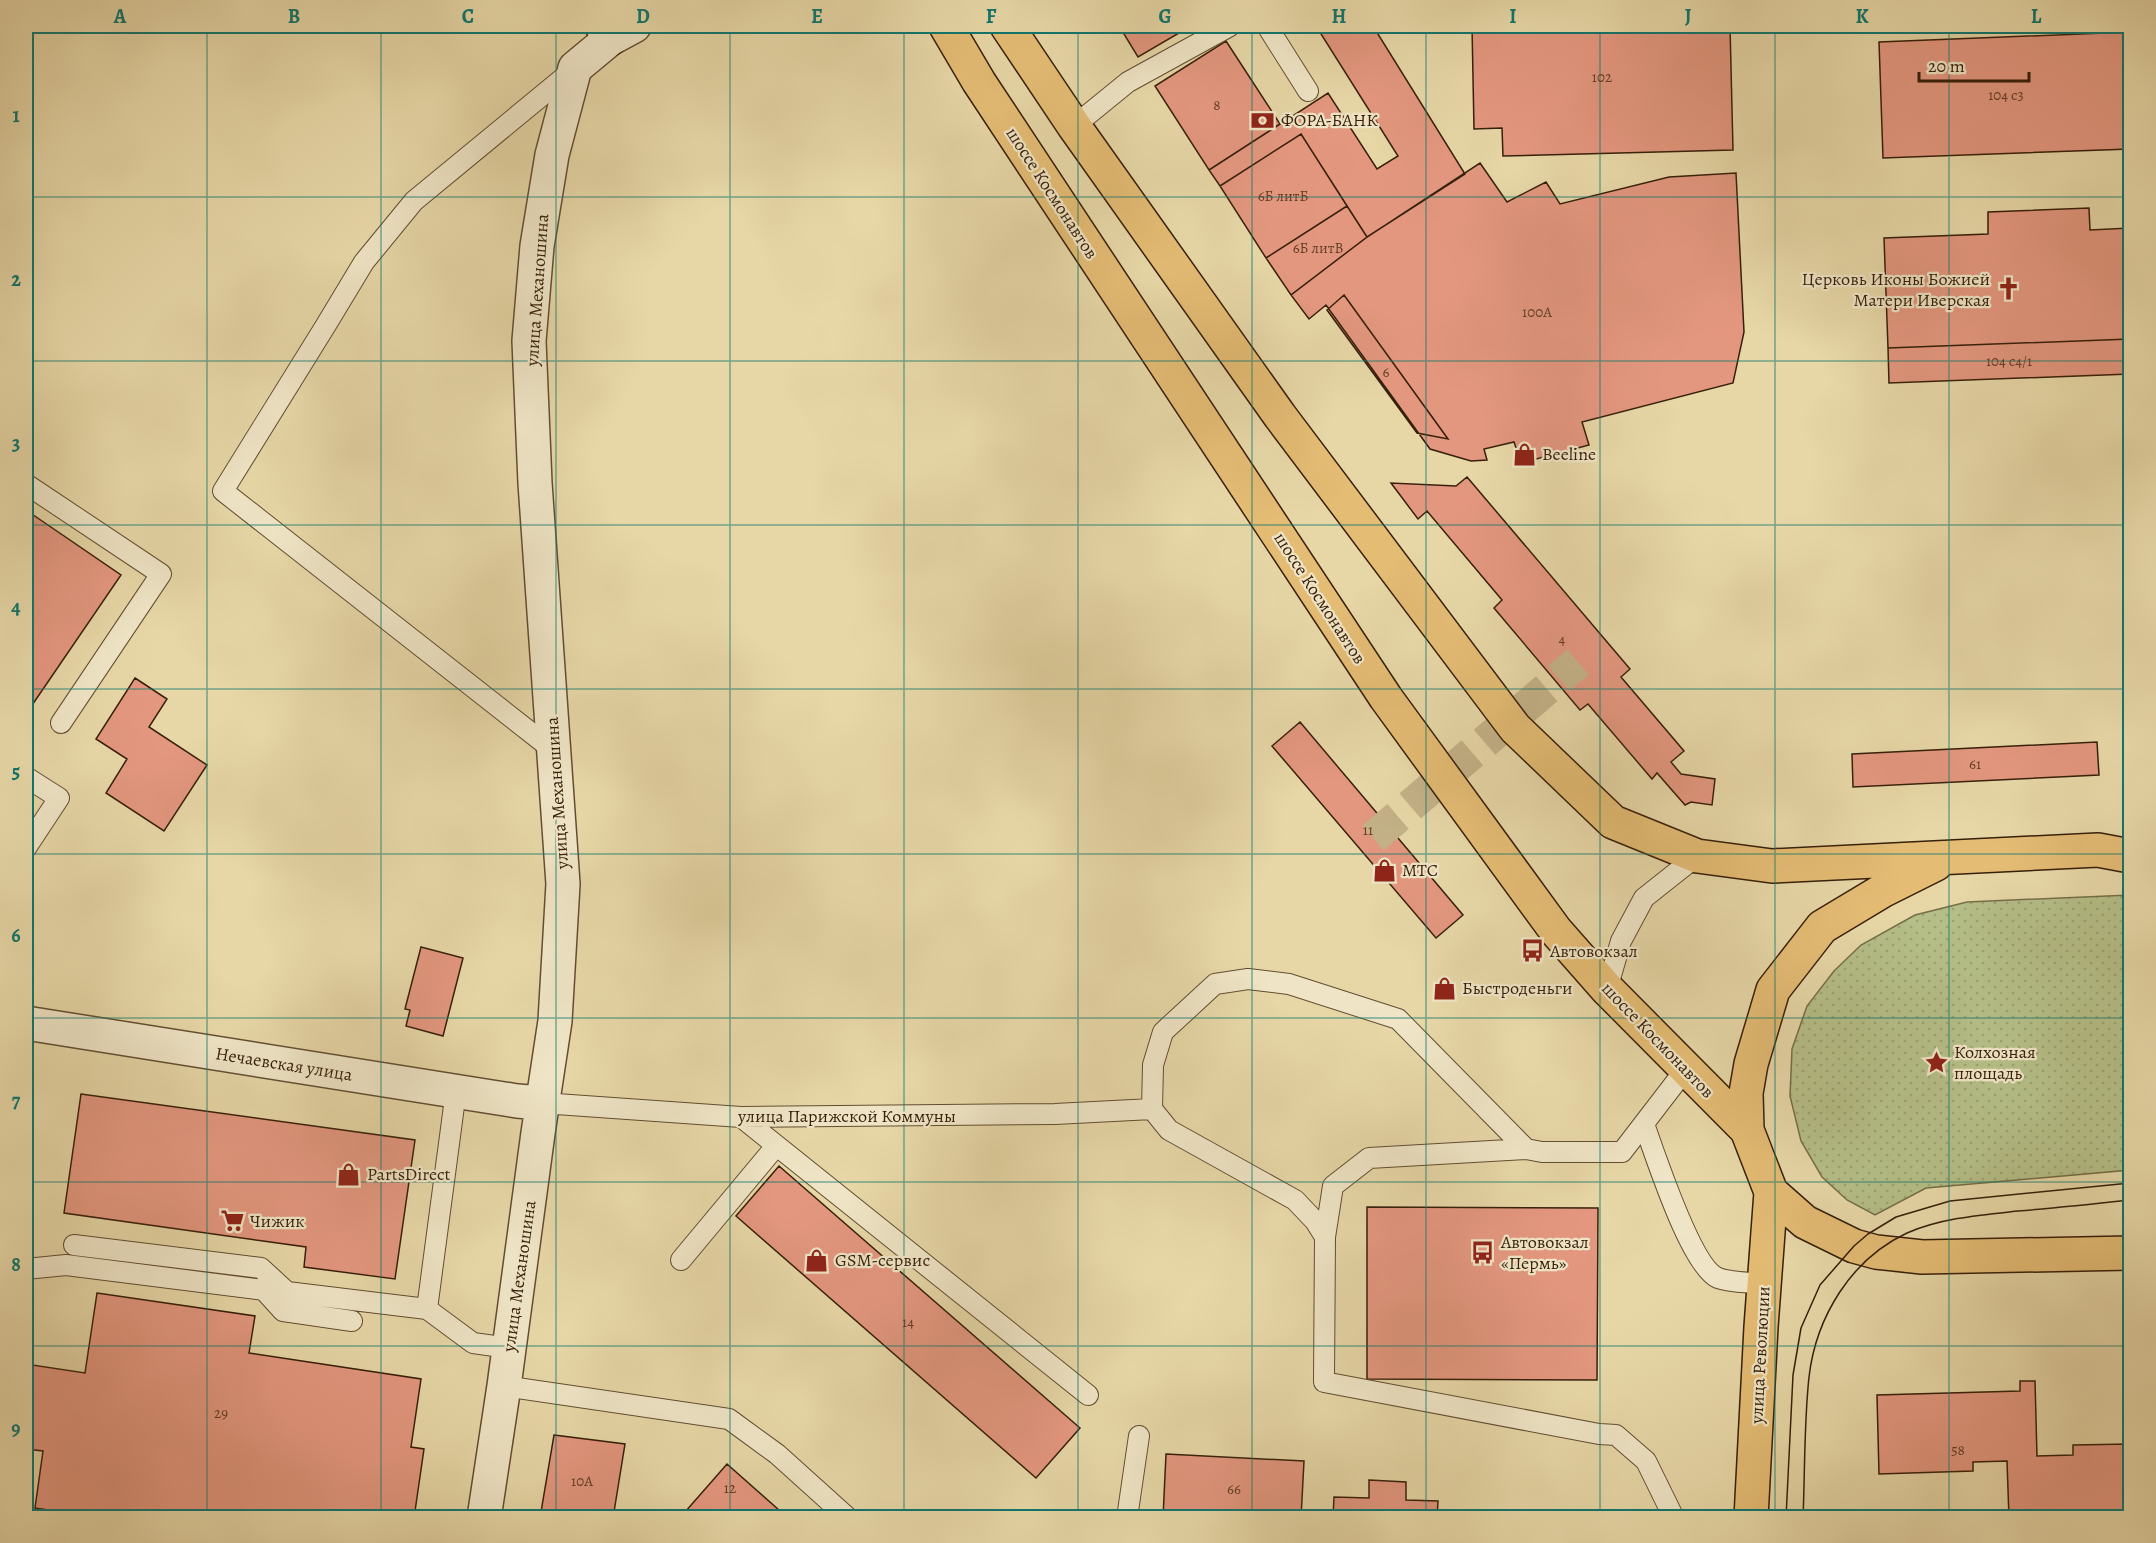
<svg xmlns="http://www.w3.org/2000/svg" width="2156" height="1543" font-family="Alegreya,serif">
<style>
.grass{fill:url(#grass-dots);stroke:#766e48;stroke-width:1.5}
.building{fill:#e3977f;stroke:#371f0a;stroke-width:1.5}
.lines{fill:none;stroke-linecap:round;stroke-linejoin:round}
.street-tunnel{stroke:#c4b288;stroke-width:33;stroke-dasharray:33 16;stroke-linecap:butt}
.lane-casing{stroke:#634d31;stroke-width:22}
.street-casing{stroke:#634d31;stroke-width:36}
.secondary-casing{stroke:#371f0a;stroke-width:36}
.primary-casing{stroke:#371f0a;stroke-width:36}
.lane{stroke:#efe5c6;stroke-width:20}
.street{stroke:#efe5c6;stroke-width:33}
.secondary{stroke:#efe5c6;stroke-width:33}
.primary{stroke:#e4bc74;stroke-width:33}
.tram{stroke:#371f0a;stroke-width:1.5}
.grid{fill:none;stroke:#0f766e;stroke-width:1.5;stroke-opacity:0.55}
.labels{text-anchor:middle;stroke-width:4.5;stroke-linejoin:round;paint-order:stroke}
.number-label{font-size:15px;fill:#623d27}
.poi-label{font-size:18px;fill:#371f0a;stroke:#efe5c6;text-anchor:start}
.street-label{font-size:18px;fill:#371f0a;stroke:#efe5c6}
.neatline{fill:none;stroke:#0f766e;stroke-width:2}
.grid-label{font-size:20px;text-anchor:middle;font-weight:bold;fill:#0f766e}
</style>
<defs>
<pattern id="grass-dots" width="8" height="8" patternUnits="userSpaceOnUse" patternTransform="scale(1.5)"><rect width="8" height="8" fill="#b5be87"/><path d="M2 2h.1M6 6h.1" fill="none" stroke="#9ca373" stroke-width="1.8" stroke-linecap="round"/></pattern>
</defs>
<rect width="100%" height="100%" fill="#e7d7a7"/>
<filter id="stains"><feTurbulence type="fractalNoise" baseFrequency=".00333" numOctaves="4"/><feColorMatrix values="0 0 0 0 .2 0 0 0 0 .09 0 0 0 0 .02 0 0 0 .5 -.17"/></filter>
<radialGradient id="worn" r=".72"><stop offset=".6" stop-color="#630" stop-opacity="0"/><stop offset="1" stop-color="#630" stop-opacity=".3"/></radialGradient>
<path class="grass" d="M 2130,895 L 2130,1170 L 1926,1188 L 1875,1215 L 1847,1200 L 1822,1177 L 1801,1141 L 1790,1096 L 1792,1049 L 1807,1006 L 1834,971 L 1861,945 L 1915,915 L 1967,902 Z"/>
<path class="building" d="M 1139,26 L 1191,26 L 1138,57 L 1124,34 Z
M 1316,26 L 1373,26 L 1465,174 L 1367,237 L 1301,134 L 1220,186 L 1209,170 L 1328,93 L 1377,169 L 1398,156 Z
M 1472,26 L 1730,26 L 1733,150 L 1503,156 L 1502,128 L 1474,129 Z
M 2130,32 L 2130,149 L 1883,158 L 1879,42 Z
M 1226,41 L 1280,124 L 1209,170 L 1155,86 Z
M 1301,134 L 1347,206 L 1266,258 L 1220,186 Z
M 1480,163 L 1507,202 L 1546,182 L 1560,204 L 1669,177 L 1736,173 L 1744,332 L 1733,383 L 1582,422 L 1589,445 L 1521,463 L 1514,442 L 1484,449 L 1487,460 L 1471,461 L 1430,449 L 1326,305 L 1309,319 L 1291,295 L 1367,237 Z
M 1347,206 L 1367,237 L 1291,295 L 1266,258 Z
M 2089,208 L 2090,230 L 2130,228 L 2130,339 L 1888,348 L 1884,238 L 1988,234 L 1988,212 Z
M 1344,295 L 1448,439 L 1417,433 L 1327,310 Z
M 2130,339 L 2130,374 L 1889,383 L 1888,348 Z
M 1467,477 L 1630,669 L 1621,677 L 1684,751 L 1671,762 L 1681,774 L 1715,779 L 1712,805 L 1691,802 L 1685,805 L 1657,773 L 1652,779 L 1588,704 L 1580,710 L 1494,608 L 1502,600 L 1427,511 L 1418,519 L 1391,483 L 1456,486 Z
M 26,510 L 121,575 L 26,714 Z
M 135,678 L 167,699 L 149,727 L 207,765 L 164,831 L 106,793 L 127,759 L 96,739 Z
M 1300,722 L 1463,915 L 1436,938 L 1272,746 Z
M 2097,742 L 2099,775 L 1853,787 L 1852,754 Z
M 421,947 L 463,958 L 443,1036 L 406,1026 L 410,1010 L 405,1009 Z
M 81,1094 L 415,1140 L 395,1279 L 304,1267 L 306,1247 L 64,1213 Z
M 779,1166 L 1080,1428 L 1036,1478 L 736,1216 Z
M 1367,1207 L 1598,1208 L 1597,1380 L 1367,1379 Z
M 97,1293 L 255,1316 L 249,1353 L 421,1379 L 411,1447 L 424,1449 L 414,1518 L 101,1518 L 35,1508 L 43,1451 L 26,1449 L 26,1364 L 85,1373 Z
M 2020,1381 L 2035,1381 L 2037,1456 L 2073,1455 L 2073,1445 L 2130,1444 L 2130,1518 L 2009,1518 L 2007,1461 L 1973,1462 L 1973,1471 L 1879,1474 L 1877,1395 L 2020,1391 Z
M 554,1435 L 625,1444 L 613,1518 L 540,1518 Z
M 1166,1454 L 1304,1461 L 1301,1518 L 1163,1518 Z
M 727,1464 L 788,1518 L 690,1518 L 685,1512 Z
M 1369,1480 L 1406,1482 L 1406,1500 L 1438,1501 L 1437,1518 L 1333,1518 L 1334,1497 L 1369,1498 Z"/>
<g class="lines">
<path class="street-tunnel" d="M 1373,838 L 1578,662"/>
<defs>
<path id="lane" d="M 1267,26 L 1308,91
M 1074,126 L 1128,82 L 1230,26
M 26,484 L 161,574 L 61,723
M 553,750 L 223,491 L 326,325 L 364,262 L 414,201 L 573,70
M 26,777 L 59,798 L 26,848
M 1607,989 L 1621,941 L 1644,898 L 1697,856
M 456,1091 L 427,1309 L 473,1343 L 509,1348
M 542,1103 L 741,1117 L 1055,1114 L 1152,1109
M 741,1117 L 1088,1395
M 1644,1124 C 1655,1154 1691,1267 1718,1278 C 1731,1283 1750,1282 1764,1284
M 1325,1237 L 1315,1221 L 1295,1200 L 1169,1130 L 1152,1109 L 1153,1065 L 1163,1032 L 1215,984 L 1248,979 L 1289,984 L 1398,1019 L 1526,1149
M 74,1245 L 261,1268 L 287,1292 L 427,1309
M 681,1260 L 776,1146
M 26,1269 L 66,1265 L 264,1290 L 283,1311 L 352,1321
M 504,1386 L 729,1419 L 777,1454 L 848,1518
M 1127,1518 L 1139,1436
M 1674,1518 L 1646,1461 L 1616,1435 L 1599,1434 L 1324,1382 L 1325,1237 L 1333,1186 L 1369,1158 L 1526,1149 L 1542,1152 L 1622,1152 L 1685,1070"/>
<path id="street" d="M 26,1023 L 517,1101 L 542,1103
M 484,1518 L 504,1386 L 538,1133 L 555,1021 L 563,884 L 535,483 L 529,341 L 537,246 L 552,155 L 575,68 L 610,39 L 634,26"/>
<path id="secondary" d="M 602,26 L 610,39"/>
<path id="primary" d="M 946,26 L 979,82 L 1386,698 L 1556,931 L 1607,989 L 1747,1130
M 1007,26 L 1074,126 L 1280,416 L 1515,728 L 1613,822 L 1697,856 L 1772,866 L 2098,850 L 2130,856
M 1936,864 L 1882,891 L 1822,927 L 1773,990 L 1751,1064 L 1746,1093 L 1747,1130 L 1771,1192 L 1805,1222 L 1854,1246 L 1876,1252 L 1922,1257 L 2130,1253
M 1751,1518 L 1761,1327 L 1771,1192"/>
</defs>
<use href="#lane" class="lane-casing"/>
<use href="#street" class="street-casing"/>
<use href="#secondary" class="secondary-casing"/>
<use href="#primary" class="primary-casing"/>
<use href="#lane" class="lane"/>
<use href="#street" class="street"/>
<use href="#secondary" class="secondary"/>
<use href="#primary" class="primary"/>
<path class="tram" d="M 1786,1518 L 1793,1375 L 1801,1328 L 1820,1285 L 1854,1246 L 1868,1234 L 1896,1217 L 1950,1201 L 2130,1183
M 1803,1518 C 1805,1471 1804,1423 1809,1377 C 1816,1317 1851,1259 1907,1233 C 1942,1218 1980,1215 2018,1211 C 2055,1208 2093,1204 2130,1200"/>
</g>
<path class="grid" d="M 207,26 L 207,1518M 381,26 L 381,1518M 556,26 L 556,1518M 730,26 L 730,1518M 904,26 L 904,1518M 1078,26 L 1078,1518M 1252,26 L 1252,1518M 1426,26 L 1426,1518M 1600,26 L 1600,1518M 1775,26 L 1775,1518M 1949,26 L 1949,1518M 26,197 L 2130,197M 26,361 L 2130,361M 26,525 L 2130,525M 26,689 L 2130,689M 26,854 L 2130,854M 26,1018 L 2130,1018M 26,1182 L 2130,1182M 26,1346 L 2130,1346"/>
<defs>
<symbol id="bank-bare" viewBox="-9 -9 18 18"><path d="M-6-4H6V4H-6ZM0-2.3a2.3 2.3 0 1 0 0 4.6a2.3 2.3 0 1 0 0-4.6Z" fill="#8f2418" stroke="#efe5c6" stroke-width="2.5" paint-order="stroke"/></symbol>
<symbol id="church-bare" viewBox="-9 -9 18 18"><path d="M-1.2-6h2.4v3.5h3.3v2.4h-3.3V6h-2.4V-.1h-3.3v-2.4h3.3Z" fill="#8f2418" stroke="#efe5c6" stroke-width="2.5" paint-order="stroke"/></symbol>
<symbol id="shop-bare" viewBox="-9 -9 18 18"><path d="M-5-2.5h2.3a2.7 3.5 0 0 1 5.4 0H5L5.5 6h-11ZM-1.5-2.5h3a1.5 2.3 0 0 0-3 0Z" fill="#8f2418" stroke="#efe5c6" stroke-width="2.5" paint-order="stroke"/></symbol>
<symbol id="bus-bare" viewBox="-9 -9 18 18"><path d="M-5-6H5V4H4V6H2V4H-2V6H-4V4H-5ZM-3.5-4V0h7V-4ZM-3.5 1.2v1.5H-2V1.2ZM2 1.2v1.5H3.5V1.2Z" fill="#8f2418" stroke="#efe5c6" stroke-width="2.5" paint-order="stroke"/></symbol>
<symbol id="sight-bare" viewBox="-9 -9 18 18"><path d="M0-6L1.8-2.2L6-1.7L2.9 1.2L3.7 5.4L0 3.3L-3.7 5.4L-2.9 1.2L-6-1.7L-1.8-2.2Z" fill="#8f2418" stroke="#efe5c6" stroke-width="2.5" paint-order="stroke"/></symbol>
<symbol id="supermarket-bare" viewBox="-9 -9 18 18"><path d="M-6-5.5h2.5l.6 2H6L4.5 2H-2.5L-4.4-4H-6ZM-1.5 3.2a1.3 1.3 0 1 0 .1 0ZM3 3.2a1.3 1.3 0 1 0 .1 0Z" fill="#8f2418" stroke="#efe5c6" stroke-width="2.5" paint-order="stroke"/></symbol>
</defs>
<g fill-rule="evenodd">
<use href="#bank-bare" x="1246" y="104" width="33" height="33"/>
<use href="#church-bare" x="1992" y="272" width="33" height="33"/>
<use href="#shop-bare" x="1508" y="438" width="33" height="33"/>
<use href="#shop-bare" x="1368" y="854" width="33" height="33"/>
<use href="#bus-bare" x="1516" y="934" width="33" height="33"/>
<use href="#shop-bare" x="1428" y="972" width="33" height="33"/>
<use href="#sight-bare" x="1920" y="1046" width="33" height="33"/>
<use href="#shop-bare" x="332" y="1158" width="33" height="33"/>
<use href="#supermarket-bare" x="216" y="1204" width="33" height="33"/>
<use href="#bus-bare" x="1466" y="1236" width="33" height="33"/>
<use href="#shop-bare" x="800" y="1244" width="33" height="33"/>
</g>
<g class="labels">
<g class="number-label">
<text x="1602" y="82">102</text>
<text x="2006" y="100">104 с3</text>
<text x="1217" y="110">8</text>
<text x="1283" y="201">6Б литБ</text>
<text x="1318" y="253">6Б литВ</text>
<text x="1537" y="317">100А</text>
<text x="2009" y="366">104 с4/1</text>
<text x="1386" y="377">6</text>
<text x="1562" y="644">4</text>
<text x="1975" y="769">61</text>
<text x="1368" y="835">11</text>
<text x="908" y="1327">14</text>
<text x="221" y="1418">29</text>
<text x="1958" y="1455">58</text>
<text x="582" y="1486">10А</text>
<text x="730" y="1493">12</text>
<text x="1234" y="1494">66</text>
</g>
<g class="poi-label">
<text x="1281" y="126">ФОРА-БАНК</text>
<text x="1990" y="285" text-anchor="end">Церковь Иконы Божией<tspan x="1990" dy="21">Матери Иверская</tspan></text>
<text x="1542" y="460">Beeline</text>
<text x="1402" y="876">МТС</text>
<text x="1550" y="957">Автовокзал</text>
<text x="1462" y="994">Быстроденьги</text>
<text x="1954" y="1058">Колхозная<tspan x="1954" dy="21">площадь</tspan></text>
<text x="367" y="1180">PartsDirect</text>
<text x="250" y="1227">Чижик</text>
<text x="1501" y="1248">Автовокзал<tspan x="1501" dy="21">«Пермь»</tspan></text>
<text x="835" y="1266">GSM-сервис</text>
</g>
<g class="street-label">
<text transform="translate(1052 193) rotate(57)" y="6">шоссе Космонавтов</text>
<text transform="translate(537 290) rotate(-86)" y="6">улица Механошина</text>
<text transform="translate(1320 598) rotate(57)" y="6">шоссе Космонавтов</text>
<text transform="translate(557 793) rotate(-94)" y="6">улица Механошина</text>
<text transform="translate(1658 1040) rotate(46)" y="6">шоссе Космонавтов</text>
<text transform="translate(284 1064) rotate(9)" y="6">Нечаевская улица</text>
<text x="847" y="1122">улица Парижской Коммуны</text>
<text transform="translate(519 1276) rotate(-82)" y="6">улица Механошина</text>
<text transform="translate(1760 1355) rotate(-87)" y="6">улица Революции</text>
</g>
</g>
<rect width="2156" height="1543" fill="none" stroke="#e7d7a7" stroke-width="66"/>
<path d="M1919 72v9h110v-9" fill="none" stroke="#371f0a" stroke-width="3"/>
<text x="1928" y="72" font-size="18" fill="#371f0a" stroke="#efe5c6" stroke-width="4.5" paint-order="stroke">20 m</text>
<rect x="33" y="33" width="2090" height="1477" class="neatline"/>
<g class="grid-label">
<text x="120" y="23">A</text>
<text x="294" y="23">B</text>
<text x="468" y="23">C</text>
<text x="643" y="23">D</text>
<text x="817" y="23">E</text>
<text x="991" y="23">F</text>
<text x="1165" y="23">G</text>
<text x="1339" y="23">H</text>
<text x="1513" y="23">I</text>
<text x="1688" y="23">J</text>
<text x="1862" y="23">K</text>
<text x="2036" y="23">L</text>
<text x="16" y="122">1</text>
<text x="16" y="286">2</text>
<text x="16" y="450">3</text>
<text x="16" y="614">4</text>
<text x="16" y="778">5</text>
<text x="16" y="942">6</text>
<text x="16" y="1107">7</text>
<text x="16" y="1271">8</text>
<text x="16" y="1435">9</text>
</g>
<rect width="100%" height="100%" filter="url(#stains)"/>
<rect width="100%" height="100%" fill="url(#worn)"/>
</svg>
